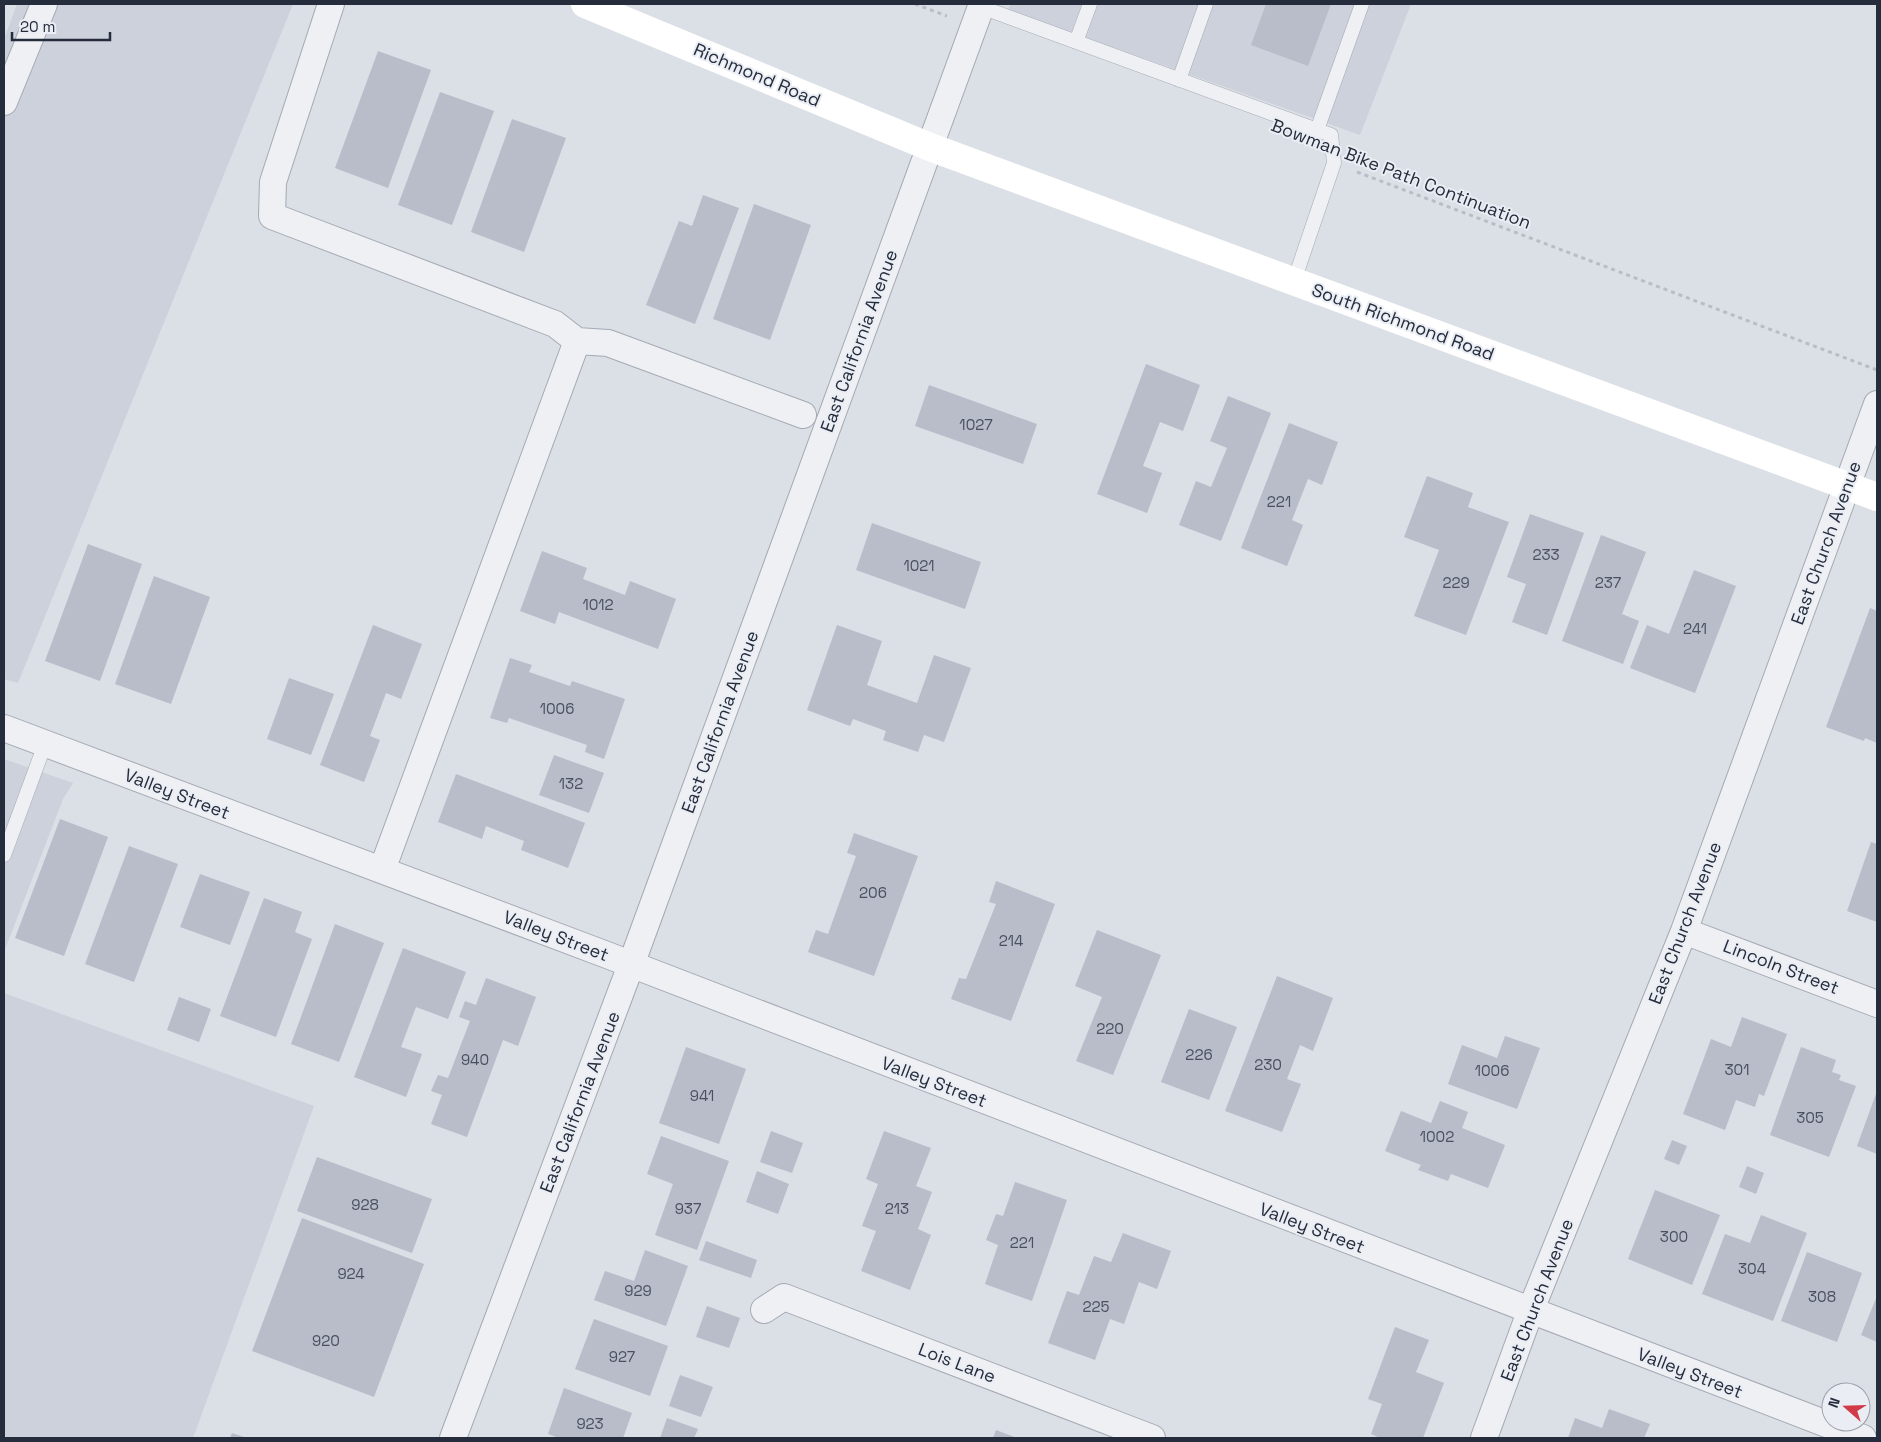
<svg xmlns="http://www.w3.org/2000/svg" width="1881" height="1442" font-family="'Space Grotesk',sans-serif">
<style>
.built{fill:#cdd1db}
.building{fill:#b8bdc9}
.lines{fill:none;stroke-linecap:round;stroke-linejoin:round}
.lane-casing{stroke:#a4a9b3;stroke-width:15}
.street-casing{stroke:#a4a9b3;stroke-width:28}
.path{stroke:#babdc4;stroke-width:3;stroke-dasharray:4 4;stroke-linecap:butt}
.lane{stroke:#eef0f4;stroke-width:14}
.street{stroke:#eef0f4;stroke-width:26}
.secondary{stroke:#fff;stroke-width:28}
.labels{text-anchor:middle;stroke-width:4;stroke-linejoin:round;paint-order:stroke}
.number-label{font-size:15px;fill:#4a505f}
.street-label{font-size:18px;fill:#252c3c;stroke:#eaeef4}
</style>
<rect width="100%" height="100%" fill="#dbdfe6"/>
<path class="built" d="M 17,4 L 293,4 L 18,683 L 4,679 L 4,39 Z
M 1010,4 L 1411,4 L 1360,135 L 1008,10 Z
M 4,759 L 73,783 L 63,799 L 4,952 Z
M 4,993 L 314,1106 L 193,1438 L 10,1438 L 4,1436 Z"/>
<path class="building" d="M 1266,4 L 1331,4 L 1308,66 L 1251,45 Z
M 378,51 L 431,70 L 388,188 L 335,168 Z
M 440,92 L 494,111 L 452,225 L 398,205 Z
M 512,119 L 566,138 L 524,252 L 471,232 Z
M 703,195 L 739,208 L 695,324 L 646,305 L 679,221 L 692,226 Z
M 754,204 L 811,225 L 770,340 L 713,319 Z
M 1146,364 L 1200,385 L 1183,431 L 1160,422 L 1143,466 L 1162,473 L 1147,513 L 1097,494 Z
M 929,385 L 1037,424 L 1023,464 L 915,426 Z
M 1228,396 L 1271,413 L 1221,541 L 1179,525 L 1196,481 L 1211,487 L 1227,448 L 1210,441 Z
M 1289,423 L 1338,442 L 1322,485 L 1308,479 L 1292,520 L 1303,525 L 1287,566 L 1241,548 Z
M 1427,476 L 1473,493 L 1468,507 L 1509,522 L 1466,635 L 1414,616 L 1439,550 L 1404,537 Z
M 1530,514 L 1584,533 L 1547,635 L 1512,622 L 1526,584 L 1507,577 Z
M 872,523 L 981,562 L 965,609 L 856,570 Z
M 1601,535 L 1646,552 L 1622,614 L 1639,621 L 1623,664 L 1562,641 Z
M 88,544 L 142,564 L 100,681 L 45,661 Z
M 542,551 L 587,568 L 583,579 L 625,595 L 630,581 L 676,599 L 658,649 L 559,612 L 555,624 L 520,611 Z
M 1694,570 L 1736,586 L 1695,693 L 1630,668 L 1647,625 L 1669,634 Z
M 154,576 L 210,597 L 171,704 L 115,684 Z
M 1870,608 L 1877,611 L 1877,743 L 1865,738 L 1864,741 L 1826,727 Z
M 373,625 L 422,644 L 401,699 L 386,693 L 370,736 L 380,740 L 364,782 L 320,765 Z
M 837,625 L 882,641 L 867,685 L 917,703 L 934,655 L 971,668 L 944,742 L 924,735 L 918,752 L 883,740 L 886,731 L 853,719 L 850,726 L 807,710 Z
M 510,658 L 532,665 L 529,672 L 570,686 L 572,681 L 625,699 L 604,759 L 585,752 L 587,745 L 509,718 L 507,723 L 490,718 Z
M 289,678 L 334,694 L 311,755 L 267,739 Z
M 554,755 L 604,773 L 589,813 L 539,795 Z
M 456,774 L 585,823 L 568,868 L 521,850 L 524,841 L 486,826 L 482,839 L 438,822 Z
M 60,819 L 108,837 L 64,956 L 15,938 Z
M 854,833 L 918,856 L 874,976 L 808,952 L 816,930 L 828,934 L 856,856 L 847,853 Z
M 1871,842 L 1877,844 L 1877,922 L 1847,911 Z
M 129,846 L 178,864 L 134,982 L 85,964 Z
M 200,874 L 250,892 L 230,945 L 180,927 Z
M 996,881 L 1055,904 L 1011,1021 L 951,999 L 959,978 L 966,979 L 996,904 L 989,902 Z
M 264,898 L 302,912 L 295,932 L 312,939 L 276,1037 L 220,1016 Z
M 335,924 L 384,943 L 339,1062 L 291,1044 Z
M 1097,930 L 1161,955 L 1113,1075 L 1076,1061 L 1102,997 L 1075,986 Z
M 403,948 L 466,972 L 448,1019 L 416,1007 L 401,1047 L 422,1054 L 406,1097 L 354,1077 Z
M 1277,976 L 1333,998 L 1313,1051 L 1300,1045 L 1287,1079 L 1301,1084 L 1282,1132 L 1225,1111 Z
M 486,978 L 536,997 L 518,1046 L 503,1040 L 467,1137 L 431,1124 L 442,1095 L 431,1091 L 438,1075 L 448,1078 L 470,1021 L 459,1017 L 465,1001 L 476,1005 Z
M 179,997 L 211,1009 L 199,1042 L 167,1030 Z
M 1189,1009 L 1237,1027 L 1209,1100 L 1161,1082 Z
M 1742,1017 L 1787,1034 L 1764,1096 L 1759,1094 L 1755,1107 L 1736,1100 L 1725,1130 L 1683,1114 L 1711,1039 L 1731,1047 Z
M 1505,1036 L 1540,1048 L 1517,1109 L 1448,1084 L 1462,1045 L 1497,1058 Z
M 686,1047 L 746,1069 L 719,1144 L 659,1123 Z
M 1801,1047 L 1836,1060 L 1832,1072 L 1841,1075 L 1839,1080 L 1856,1086 L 1829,1157 L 1770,1135 Z
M 1877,1091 L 1877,1154 L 1857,1146 Z
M 1440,1101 L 1468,1112 L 1462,1128 L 1505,1145 L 1488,1188 L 1451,1174 L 1448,1181 L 1418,1170 L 1421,1165 L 1385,1151 L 1401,1111 L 1431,1123 Z
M 771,1131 L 803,1143 L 792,1173 L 760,1162 Z
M 884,1131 L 931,1148 L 916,1186 L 932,1192 L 918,1229 L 931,1235 L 910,1290 L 861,1271 L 876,1231 L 862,1226 L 878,1184 L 866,1179 Z
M 661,1136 L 729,1161 L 697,1250 L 655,1235 L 673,1184 L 647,1174 Z
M 1672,1140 L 1687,1146 L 1679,1165 L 1664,1159 Z
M 317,1157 L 432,1199 L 412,1253 L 297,1211 Z
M 1747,1166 L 1764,1173 L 1756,1194 L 1739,1187 Z
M 757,1171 L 789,1184 L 778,1214 L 746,1202 Z
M 1015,1182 L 1067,1200 L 1032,1301 L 985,1284 L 998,1245 L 986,1240 L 996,1214 L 1003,1216 Z
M 1655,1190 L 1720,1215 L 1692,1285 L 1628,1259 Z
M 1761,1215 L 1807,1233 L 1773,1321 L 1702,1294 L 1725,1234 L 1750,1243 Z
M 302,1218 L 424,1264 L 374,1397 L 252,1351 Z
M 1123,1233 L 1171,1251 L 1157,1289 L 1139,1282 L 1124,1324 L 1110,1319 L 1095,1360 L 1048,1343 L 1067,1291 L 1079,1295 L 1094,1256 L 1111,1262 Z
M 706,1241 L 757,1260 L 751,1278 L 699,1260 Z
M 645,1250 L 688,1266 L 666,1326 L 594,1300 L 605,1271 L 634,1281 Z
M 1807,1252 L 1862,1273 L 1837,1342 L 1781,1321 Z
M 1877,1296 L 1877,1342 L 1861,1335 Z
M 707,1306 L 740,1318 L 729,1348 L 696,1337 Z
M 594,1319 L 668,1346 L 650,1396 L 575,1369 Z
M 1395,1327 L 1429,1340 L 1416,1372 L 1444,1383 L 1423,1438 L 1380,1438 L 1371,1434 L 1382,1404 L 1368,1399 Z
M 680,1375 L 713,1387 L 701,1417 L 669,1406 Z
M 564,1388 L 632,1413 L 623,1438 L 559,1438 L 548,1434 Z
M 1609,1409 L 1650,1424 L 1644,1438 L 1568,1438 L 1575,1418 L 1602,1428 Z
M 667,1418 L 698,1429 L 694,1438 L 660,1438 Z
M 996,1430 L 1017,1438 L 993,1438 Z
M 232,1433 L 247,1438 L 230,1438 Z"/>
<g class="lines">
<defs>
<path id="lane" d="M 981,7 L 1331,135 L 1334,163 L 1294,281
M 1076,42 L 1090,4
M 1179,80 L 1206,4
M 1317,130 L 1362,4
M 4,855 L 45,744"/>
<path id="street" d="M 331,4 L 273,182 L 272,216 L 555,324 L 577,341 L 382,870
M 4,102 L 44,4
M 577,341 L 608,343 L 803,415
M 4,728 L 607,955 L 1863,1438
M 1684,931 L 1877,1004
M 764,1310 L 784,1297 L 1152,1438
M 453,1438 L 631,965 L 982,4
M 1484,1438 L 1530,1312 L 1684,931 L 1877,404"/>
</defs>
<use href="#lane" class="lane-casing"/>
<use href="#street" class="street-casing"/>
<path class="path" d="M 915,4 L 947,16
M 1357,172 L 1877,370"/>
<use href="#lane" class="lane"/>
<use href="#street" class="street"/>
<path class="secondary" d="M 585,4 L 930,147 L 1877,497"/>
</g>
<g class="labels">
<g class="number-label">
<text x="976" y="430">1027</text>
<text x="1279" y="507">221</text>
<text x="1546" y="560">233</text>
<text x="919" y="571">1021</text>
<text x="1456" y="588">229</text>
<text x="1608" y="588">237</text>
<text x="598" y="610">1012</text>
<text x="1695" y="634">241</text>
<text x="557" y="714">1006</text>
<text x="571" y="789">132</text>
<text x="873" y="898">206</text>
<text x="1011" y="946">214</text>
<text x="1110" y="1034">220</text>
<text x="1199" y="1060">226</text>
<text x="475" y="1065">940</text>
<text x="1268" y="1070">230</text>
<text x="1737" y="1075">301</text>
<text x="1492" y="1076">1006</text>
<text x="702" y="1101">941</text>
<text x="1810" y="1123">305</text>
<text x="1437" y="1142">1002</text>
<text x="365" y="1210">928</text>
<text x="688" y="1214">937</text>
<text x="897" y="1214">213</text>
<text x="1674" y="1242">300</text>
<text x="1022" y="1248">221</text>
<text x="1752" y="1274">304</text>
<text x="351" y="1279">924</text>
<text x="638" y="1296">929</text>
<text x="1822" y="1302">308</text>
<text x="1096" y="1312">225</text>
<text x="326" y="1346">920</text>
<text x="622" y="1362">927</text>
<text x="590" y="1429">923</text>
</g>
<g class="street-label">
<text transform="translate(757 75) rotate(23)" y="6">Richmond Road</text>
<text transform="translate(1401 174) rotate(21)" y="6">Bowman Bike Path Continuation</text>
<text transform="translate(1403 322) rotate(20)" y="6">South Richmond Road</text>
<text transform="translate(859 341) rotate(-70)" y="6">East California Avenue</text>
<text transform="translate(1826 543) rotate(-70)" y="6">East Church Avenue</text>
<text transform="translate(720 722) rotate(-70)" y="6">East California Avenue</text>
<text transform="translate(177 794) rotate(21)" y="6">Valley Street</text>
<text transform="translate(1685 923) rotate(-69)" y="6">East Church Avenue</text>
<text transform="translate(556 936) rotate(21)" y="6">Valley Street</text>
<text transform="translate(1781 967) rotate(21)" y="6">Lincoln Street</text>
<text transform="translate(934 1082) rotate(21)" y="6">Valley Street</text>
<text transform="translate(580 1102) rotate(-69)" y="6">East California Avenue</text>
<text transform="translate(1312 1228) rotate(21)" y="6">Valley Street</text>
<text transform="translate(1537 1300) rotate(-69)" y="6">East Church Avenue</text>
<text transform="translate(957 1363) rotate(21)" y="6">Lois Lane</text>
<text transform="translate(1690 1373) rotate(21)" y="6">Valley Street</text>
</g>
</g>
<rect width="1881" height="1442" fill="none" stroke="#252c3c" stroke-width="10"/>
<g transform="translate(1846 1407) rotate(290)"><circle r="24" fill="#eaeef4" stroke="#9ba0aa"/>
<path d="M0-4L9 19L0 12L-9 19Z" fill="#d03b47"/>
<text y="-8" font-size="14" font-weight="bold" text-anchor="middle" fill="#252c3c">N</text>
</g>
<path d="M12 32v8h98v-8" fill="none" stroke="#252c3c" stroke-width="2.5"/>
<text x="20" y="32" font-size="15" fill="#252c3c" stroke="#eaeef4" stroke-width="4" paint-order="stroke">20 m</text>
</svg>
